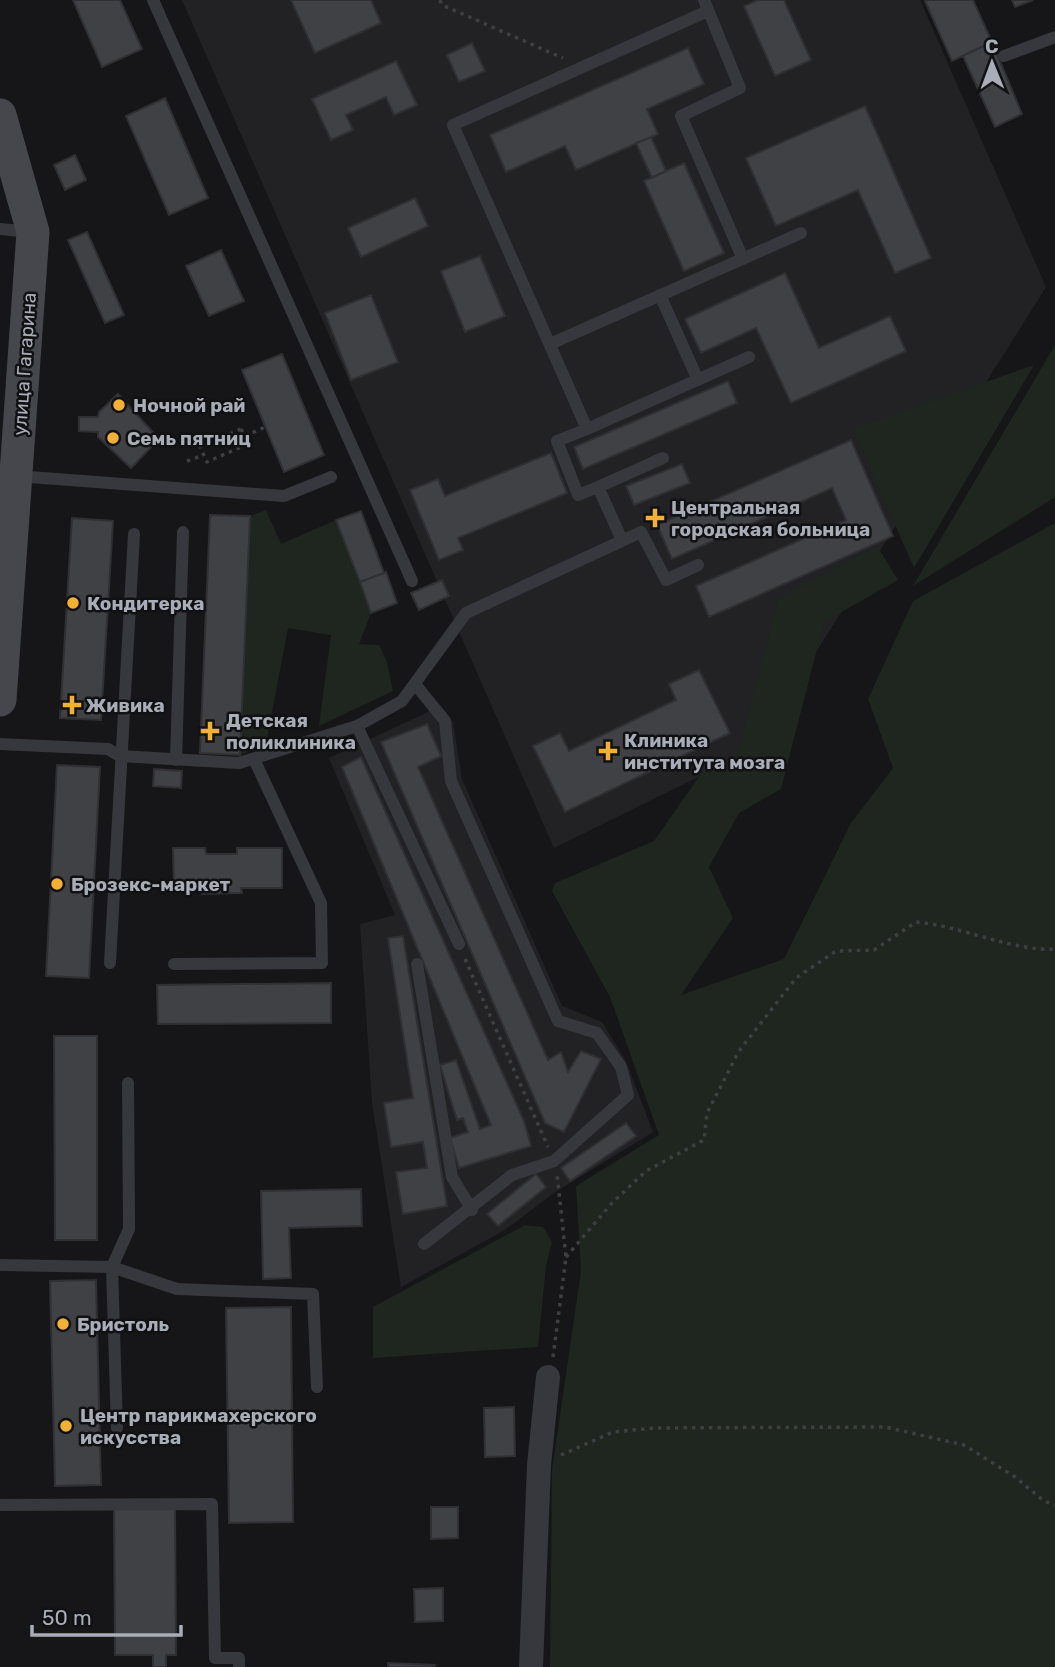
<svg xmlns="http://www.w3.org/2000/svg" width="1055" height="1667" font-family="Rubik,sans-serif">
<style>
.built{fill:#222225}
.green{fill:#1e261f}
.building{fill:#404145;stroke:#303034;stroke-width:2}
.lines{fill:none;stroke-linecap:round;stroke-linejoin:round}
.path{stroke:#3d3f44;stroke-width:3.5;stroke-dasharray:3.5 5;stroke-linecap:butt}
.lane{stroke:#37383d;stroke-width:12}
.street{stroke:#37383d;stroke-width:24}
.secondary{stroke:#45474d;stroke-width:33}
.poi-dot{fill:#f2b134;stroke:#111113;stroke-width:2.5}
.labels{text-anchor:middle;stroke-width:5;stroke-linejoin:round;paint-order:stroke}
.street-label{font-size:19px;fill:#a8adb8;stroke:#111113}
.poi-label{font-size:19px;font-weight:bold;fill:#a8adb8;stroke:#111113;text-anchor:start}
</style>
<rect width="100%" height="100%" fill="#161618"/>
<path class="built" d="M 182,0 L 920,0 L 1046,287 L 755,749 L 554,848 Z
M 441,706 L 453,722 L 462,779 L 562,1006 L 602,1022 L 626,1061 L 653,1132 L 554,1193 L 505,1230 L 401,1287 L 372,1103 L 360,924 L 395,915 L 329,758 Z"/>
<path class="green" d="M 1055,345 L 1055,497 L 913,586 Z
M 1034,365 L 914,568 L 853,429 Z
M 266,510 L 281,544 L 336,520 L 371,613 L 359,644 L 379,645 L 387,662 L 393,691 L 319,726 L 331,635 L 288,628 L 266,744 L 240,755 L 250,516 Z
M 1055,523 L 1055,1667 L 550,1667 L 552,1470 L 581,1271 L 576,1186 L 659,1135 L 610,997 L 552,891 L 555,883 L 654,841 L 703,771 L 738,755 L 778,599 L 877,546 L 898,580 L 824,622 L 781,789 L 739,813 L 709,867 L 733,918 L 681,995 L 784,959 L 851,823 L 893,768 L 868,699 L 913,601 Z
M 525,1225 L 543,1227 L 552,1242 L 546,1266 L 538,1347 L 373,1358 L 373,1307 Z"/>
<path class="building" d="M 73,0 L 120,0 L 142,49 L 102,67 Z
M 291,0 L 371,0 L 381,23 L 315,53 Z
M 758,0 L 784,0 L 811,60 L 775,76 L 744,6 Z
M 928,0 L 973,0 L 992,42 L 952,61 L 925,1 Z
M 1012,0 L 1033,0 L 1015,7 Z
M 992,42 L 1022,114 L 995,127 L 963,56 Z
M 472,43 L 485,71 L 459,82 L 447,55 Z
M 688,48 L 704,84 L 647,109 L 658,134 L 576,170 L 565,146 L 506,172 L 490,135 Z
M 396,61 L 417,105 L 394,115 L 386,97 L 346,115 L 353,130 L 331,140 L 312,99 Z
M 165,98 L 208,198 L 169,215 L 126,116 Z
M 865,106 L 931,258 L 895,273 L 858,190 L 776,226 L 746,158 Z
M 651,137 L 666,171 L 652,178 L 636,143 Z
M 75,155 L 86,180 L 65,190 L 54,165 Z
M 684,163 L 724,253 L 684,271 L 644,181 Z
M 415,198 L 428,226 L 361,257 L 348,228 Z
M 87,232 L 124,315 L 105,323 L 68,240 Z
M 221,250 L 244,301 L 209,316 L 186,266 Z
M 480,256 L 505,316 L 465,332 L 441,271 Z
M 785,273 L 819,348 L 890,316 L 906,351 L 791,403 L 756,328 L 701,353 L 685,319 Z
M 371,295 L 398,362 L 351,380 L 325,313 Z
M 282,354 L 324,455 L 284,472 L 242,370 Z
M 728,381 L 737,403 L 583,469 L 574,447 Z
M 118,394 L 159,439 L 131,468 L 98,437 L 98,432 L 79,431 L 79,417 L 98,417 L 99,412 Z
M 851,440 L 893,536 L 709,617 L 696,586 L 846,520 L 832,488 L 672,559 L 657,525 Z
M 551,453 L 567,493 L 458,538 L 463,550 L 439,560 L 410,490 L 438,479 L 445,496 Z
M 682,464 L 690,483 L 634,505 L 626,486 Z
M 361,511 L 384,573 L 360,582 L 336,520 Z
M 210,515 L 250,516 L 240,755 L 200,753 Z
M 72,518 L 113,521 L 101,720 L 60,718 Z
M 386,572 L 397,603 L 371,613 L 360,582 Z
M 442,580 L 449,596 L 419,610 L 411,593 Z
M 699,670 L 730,733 L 565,812 L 533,746 L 560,733 L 569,751 L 676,700 L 669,684 Z
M 427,724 L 441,756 L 418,767 L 548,1060 L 561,1052 L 568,1072 L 581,1051 L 601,1059 L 564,1132 L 545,1123 L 381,742 Z
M 361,757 L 524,1121 L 531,1146 L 459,1168 L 450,1138 L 468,1132 L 463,1118 L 457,1120 L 440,1065 L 456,1060 L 480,1129 L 491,1125 L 342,767 Z
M 57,765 L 100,767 L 89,978 L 46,976 Z
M 154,769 L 182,771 L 181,788 L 153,786 Z
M 173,848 L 205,848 L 206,854 L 237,854 L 237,848 L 282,848 L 282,888 L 241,888 L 242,893 L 202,894 L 202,887 L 174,887 Z
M 403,936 L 447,1206 L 403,1214 L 396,1172 L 427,1168 L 423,1142 L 391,1147 L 384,1103 L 413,1098 L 388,938 Z
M 331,983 L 331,1023 L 158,1024 L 157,985 Z
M 54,1036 L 97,1036 L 97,1240 L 55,1240 Z
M 626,1123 L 636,1136 L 570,1181 L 561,1168 Z
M 536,1174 L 546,1187 L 498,1226 L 487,1214 Z
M 361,1189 L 362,1226 L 289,1228 L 291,1278 L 263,1279 L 261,1191 Z
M 96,1280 L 101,1485 L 55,1486 L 50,1281 Z
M 291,1307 L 293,1522 L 229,1523 L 226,1308 Z
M 514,1407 L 515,1456 L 485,1457 L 484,1408 Z
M 431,1507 L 458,1507 L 458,1538 L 431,1539 Z
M 114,1509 L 175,1509 L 176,1655 L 166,1655 L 166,1667 L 153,1667 L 153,1655 L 115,1655 Z
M 443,1588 L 443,1621 L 415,1622 L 414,1589 Z
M 388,1663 L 435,1665 L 434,1667 L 388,1667 Z"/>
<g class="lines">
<path class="path" d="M 440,0 L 442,5 L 563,58
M 241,429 L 248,444 L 207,462 L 200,447 Z
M 245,436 L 265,427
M 187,461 L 203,455
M 465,959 L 548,1147
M 566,1257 L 612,1203 L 646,1171 L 704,1140 L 707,1113 L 739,1051 L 796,978 L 836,951 L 874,950 L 916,922 C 961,926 1015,952 1055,949
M 553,1357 L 566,1257 L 557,1174
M 561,1455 L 613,1432 L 654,1428 L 885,1427 L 964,1445 L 1015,1477 L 1044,1501 L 1055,1505"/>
<path class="lane" d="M 153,0 L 412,581
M 704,0 L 740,88 L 681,116 L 743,259
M 1004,56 L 1055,37
M 0,229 L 31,232
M 660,295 L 698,380
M 550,344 L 801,233
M 587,429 L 749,357
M 16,476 L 284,496 L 331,477
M 598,487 L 663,458
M 622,540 L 598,487 L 578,495 L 557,441 L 587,429 L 453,125 L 708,11
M 415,684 L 445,721 L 451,781 L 558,1021 L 597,1033 L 621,1067 L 628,1095 L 554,1161 L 512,1175 L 424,1244
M 357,726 L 459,944
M 0,744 L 108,749 L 120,756 L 239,763 L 357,726 L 402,701 L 466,613 L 641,532 L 666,580 L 698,565
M 176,760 L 183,532
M 110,963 L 134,534
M 174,964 L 322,963 L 321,903 L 254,759
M 417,964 L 452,1177 L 472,1210
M 0,1265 L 112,1267 L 177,1289 L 313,1294 L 317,1387
M 117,1428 L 112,1267 L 129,1229 L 128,1083
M 0,1505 L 212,1504 L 215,1658 L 239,1658 L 239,1667"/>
<path class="street" d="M 531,1667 L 539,1465 L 548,1377"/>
<path class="secondary" d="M 0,115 L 33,232 L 0,700"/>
</g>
<g class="poi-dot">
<circle cx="119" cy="405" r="7"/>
<circle cx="113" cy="438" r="7"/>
<path d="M651.5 507.5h7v7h7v7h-7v7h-7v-7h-7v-7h7z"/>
<circle cx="73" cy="603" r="7"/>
<path d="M68.5 694.5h7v7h7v7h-7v7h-7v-7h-7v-7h7z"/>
<path d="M206.5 720.5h7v7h7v7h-7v7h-7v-7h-7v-7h7z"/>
<path d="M604.5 740.5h7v7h7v7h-7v7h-7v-7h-7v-7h7z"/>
<circle cx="57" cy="884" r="7"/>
<circle cx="63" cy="1324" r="7"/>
<circle cx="66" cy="1426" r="7"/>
</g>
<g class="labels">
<g class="street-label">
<text transform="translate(24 364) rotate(-86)" y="7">улица Гагарина</text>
</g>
<g class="poi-label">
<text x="133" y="412">Ночной рай</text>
<text x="127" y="445">Семь пятниц</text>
<text x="671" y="514">Центральная<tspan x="671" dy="22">городская больница</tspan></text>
<text x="87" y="610">Кондитерка</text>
<text x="86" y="712">Живика</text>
<text x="226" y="727">Детская<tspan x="226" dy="22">поликлиника</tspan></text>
<text x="624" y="747">Клиника<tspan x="624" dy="22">института мозга</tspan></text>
<text x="71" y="891">Брозекс-маркет</text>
<text x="77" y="1331">Бристоль</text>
<text x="80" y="1422">Центр парикмахерского<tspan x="80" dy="22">искусства</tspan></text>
</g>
</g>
<g transform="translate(992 63) rotate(359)" stroke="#111113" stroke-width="5" paint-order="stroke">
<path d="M0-5L12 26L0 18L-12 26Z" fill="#a8adb8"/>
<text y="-10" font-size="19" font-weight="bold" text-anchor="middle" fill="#a8adb8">С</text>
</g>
<path d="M32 1625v10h149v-10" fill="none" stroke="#a8adb8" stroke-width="3.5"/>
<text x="42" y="1625" font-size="21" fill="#a8adb8" stroke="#111113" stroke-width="5" paint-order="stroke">50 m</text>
</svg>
